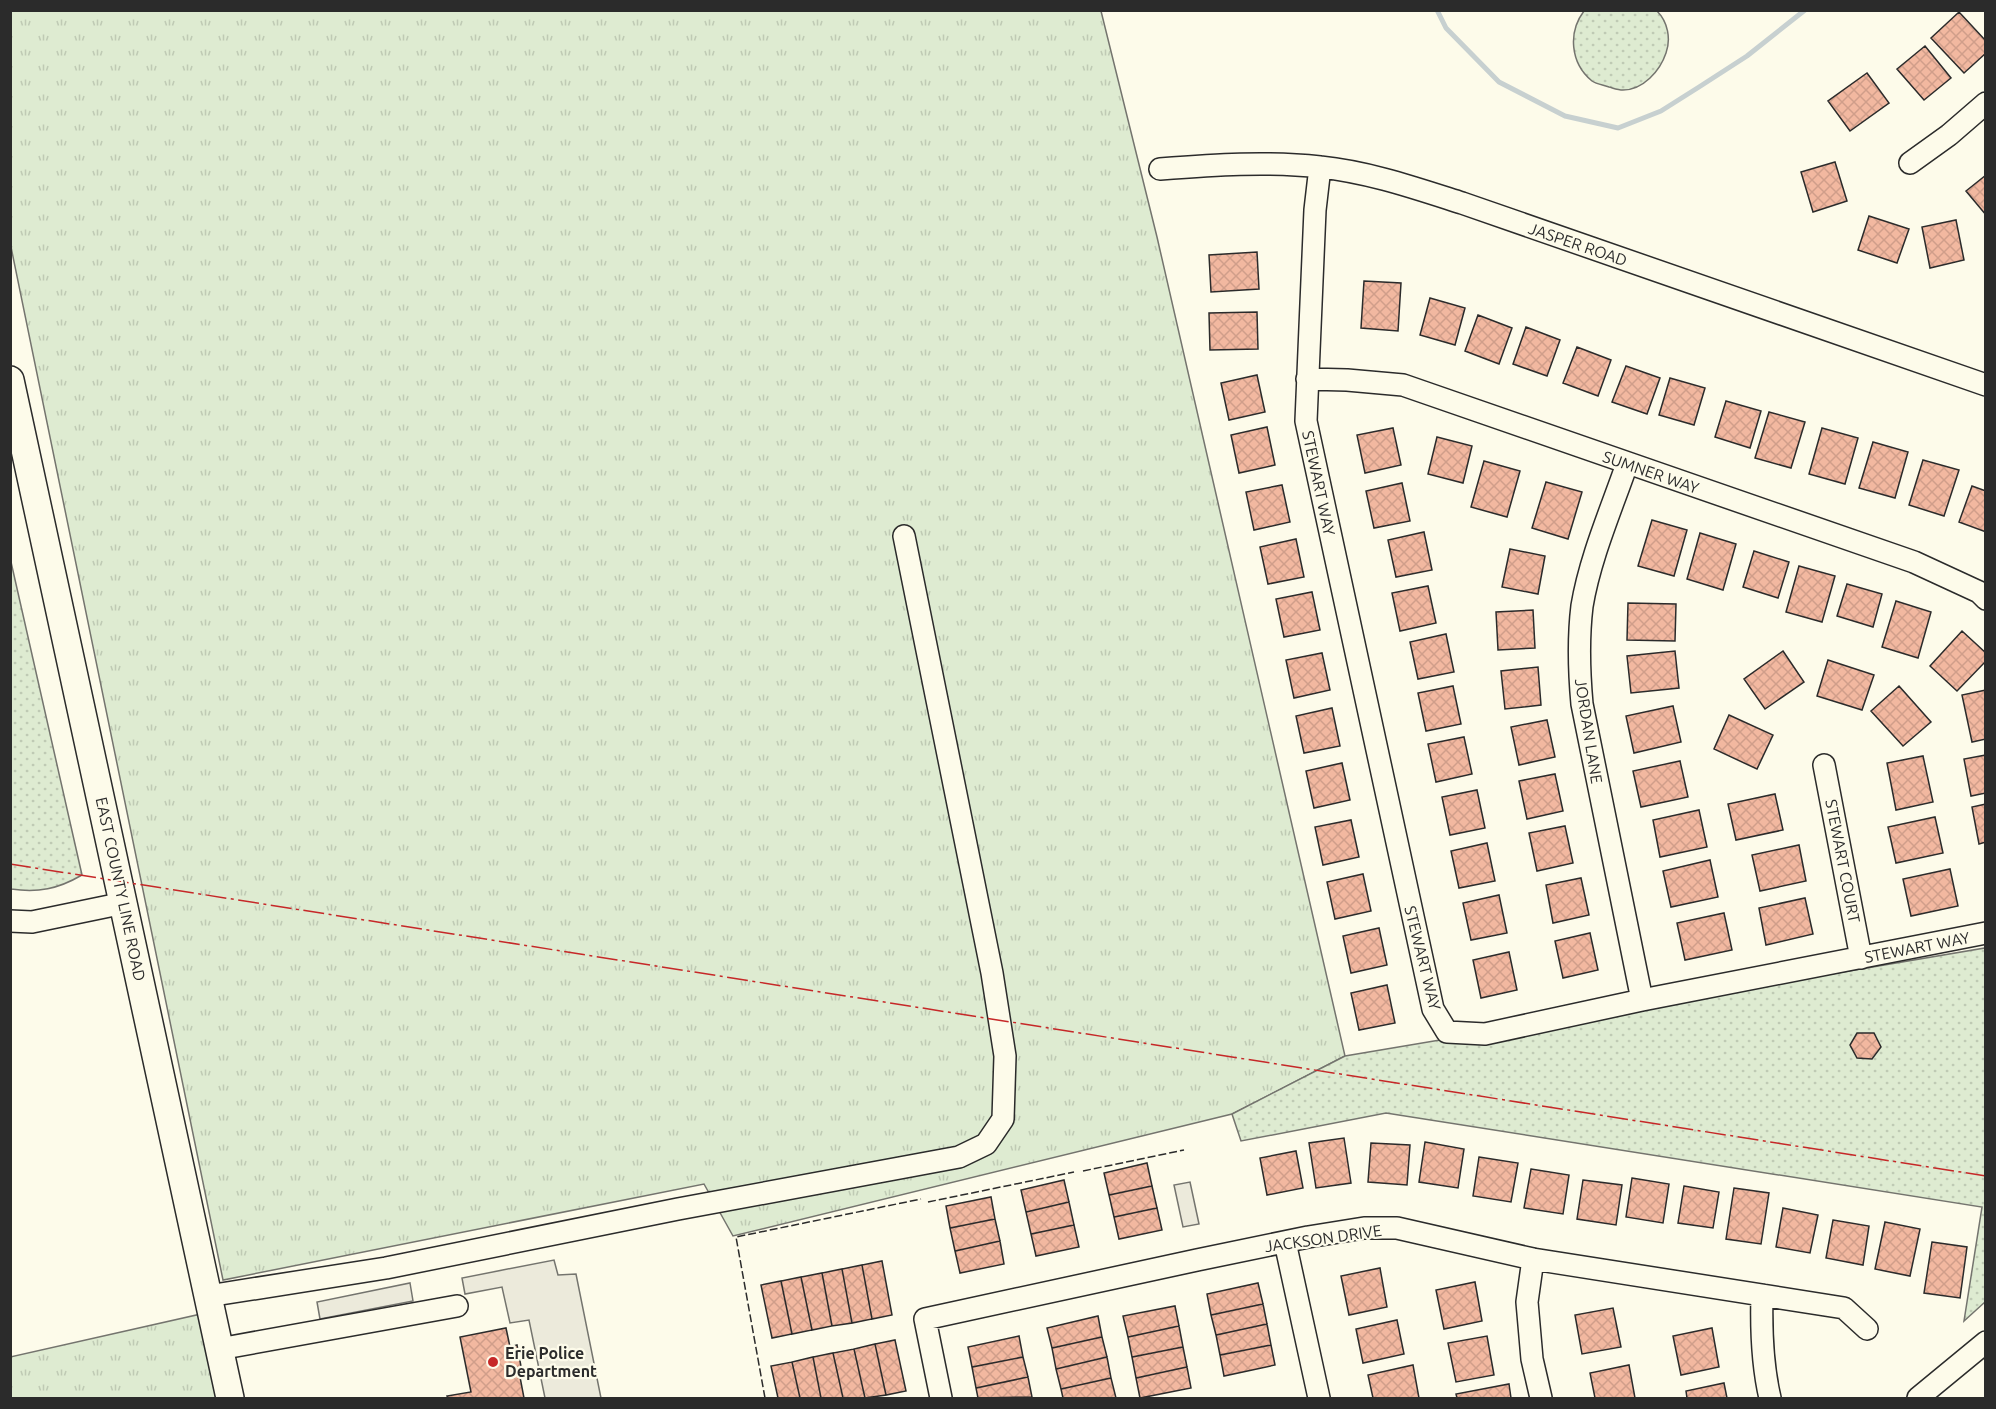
<svg xmlns="http://www.w3.org/2000/svg" width="1996" height="1409" font-family="Ubuntu,sans-serif">
<style>
.grass{fill:url(#grass-tufts);stroke:#74746e;stroke-width:1.5}
.park{fill:url(#park-dots);stroke:#74746e;stroke-width:1.5}
.parking{fill:#eceadb;stroke:#74746e;stroke-width:1.5}
.lines{fill:none;stroke-linecap:round;stroke-linejoin:round}
.stream{stroke:#c7d0d0;stroke-width:5}
.building{fill:url(#building-cross-hatch);stroke:#2b2b2b;stroke-width:1.5}
.minor-casing{stroke:#2b2b2b;stroke-width:24}
.major-casing{stroke:#2b2b2b;stroke-width:30}
.minor{stroke:#fdfbea;stroke-width:21}
.major{stroke:#fdfbea;stroke-width:27}
.fence{stroke:#2b2b2b;stroke-width:1.5;stroke-dasharray:8 3;stroke-linecap:butt}
.power{stroke:#c62828;stroke-width:1.5;stroke-dasharray:21 4.5 3 4.5;stroke-linecap:butt}
.poi-dot{fill:#c62828;stroke:#fdfbea;stroke-width:2}
.labels{text-anchor:middle;stroke-width:4.5;stroke-linejoin:round;paint-order:stroke}
.street-label{font-size:16px;fill:#2b2b2b;stroke:#fdfbea}
.poi-label{font-size:16px;font-weight:bold;fill:#2b2b2b;stroke:#fdfbea;text-anchor:start}
</style>
<defs>
<pattern id="grass-tufts" width="24" height="20" patternUnits="userSpaceOnUse" patternTransform="scale(1.5)"><rect width="24" height="20" fill="#deebd1"/><path d="M3 7l-1-3M5 7V3M7 7l1-3M15 17l-1-3M17 17v-4M19 17l1-3" fill="none" stroke="#bfcab4"/></pattern>
<pattern id="park-dots" width="8" height="8" patternUnits="userSpaceOnUse" patternTransform="scale(1.5)"><rect width="8" height="8" fill="#deebd1"/><path d="M2 2h.1M6 6h.1" fill="none" stroke="#bfcab4" stroke-width="1.8" stroke-linecap="round"/></pattern>
<pattern id="building-cross-hatch" width="8" height="8" patternUnits="userSpaceOnUse" patternTransform="scale(1.5)"><rect width="8" height="8" fill="#f2b8a0"/><path d="M0 0l8 8M0 8l8-8" fill="none" stroke="#d09e8a"/></pattern>
</defs>
<rect width="100%" height="100%" fill="#fdfbea"/>
<path class="grass" d="M 10,11 L 1101,11 L 1157,237 L 1345,1056 L 1232,1114 L 733,1236 L 704,1184 L 223,1280 L 11,247 Z
M 201,1314 L 221,1398 L 11,1398 L 10,1357 Z"/>
<path class="park" d="M 1584,11 L 1657,11 C 1668,22 1671,39 1666,53 C 1660,71 1643,90 1623,90 C 1618,90 1613,88 1609,87 C 1603,85 1596,84 1592,81 C 1570,63 1568,32 1584,11 Z
M 11,562 L 82,875 C 58,889 38,893 11,889 Z
M 1985,948 L 1985,1302 L 1964,1321 L 1982,1207 L 1386,1113 L 1241,1141 L 1232,1114 L 1345,1056 Z"/>
<path class="parking" d="M 1190,1182 L 1199,1224 L 1183,1227 L 1174,1185 Z
M 554,1260 L 558,1275 L 576,1274 L 601,1398 L 545,1398 L 529,1320 L 510,1323 L 502,1287 L 465,1294 L 462,1278 Z
M 410,1283 L 413,1301 L 320,1319 L 317,1302 Z"/>
<g class="lines">
<path class="stream" d="M 1437,10 L 1446,28 L 1499,82 L 1565,116 L 1618,128 L 1661,111 L 1699,87 L 1747,56 L 1805,10"/>
</g>
<path class="building" d="M 1959,12 L 1986,41 L 1986,53 L 1964,73 L 1931,38 Z
M 1925,46 L 1951,78 L 1924,100 L 1897,69 Z
M 1867,73 L 1889,103 L 1850,131 L 1828,101 Z
M 1835,162 L 1847,201 L 1813,212 L 1801,172 Z
M 1986,175 L 1986,215 L 1966,191 Z
M 1869,216 L 1909,229 L 1897,263 L 1858,250 Z
M 1956,220 L 1964,260 L 1930,268 L 1922,227 Z
M 1257,252 L 1259,289 L 1211,292 L 1209,255 Z
M 1364,281 L 1401,283 L 1398,331 L 1361,328 Z
M 1430,298 L 1465,308 L 1455,345 L 1420,335 Z
M 1257,312 L 1258,349 L 1210,350 L 1209,313 Z
M 1478,315 L 1512,328 L 1499,364 L 1465,351 Z
M 1526,327 L 1560,340 L 1547,376 L 1513,364 Z
M 1577,347 L 1611,360 L 1598,396 L 1563,383 Z
M 1626,366 L 1660,378 L 1647,414 L 1612,402 Z
M 1257,375 L 1265,412 L 1229,420 L 1221,383 Z
M 1670,378 L 1705,388 L 1694,425 L 1659,415 Z
M 1726,401 L 1761,411 L 1750,448 L 1715,437 Z
M 1769,412 L 1805,422 L 1791,468 L 1755,458 Z
M 1267,427 L 1275,465 L 1239,473 L 1231,435 Z
M 1393,428 L 1401,465 L 1365,473 L 1357,435 Z
M 1822,428 L 1858,438 L 1845,484 L 1809,474 Z
M 1437,437 L 1472,446 L 1463,483 L 1428,474 Z
M 1873,442 L 1908,452 L 1895,498 L 1859,488 Z
M 1923,460 L 1959,470 L 1944,516 L 1909,505 Z
M 1484,461 L 1520,471 L 1507,517 L 1471,507 Z
M 1546,482 L 1582,492 L 1568,539 L 1532,528 Z
M 1402,483 L 1410,521 L 1374,528 L 1366,491 Z
M 1282,485 L 1290,522 L 1254,530 L 1246,492 Z
M 1972,486 L 1986,491 L 1986,532 L 1959,522 Z
M 1652,520 L 1687,530 L 1674,576 L 1638,566 Z
M 1424,532 L 1432,570 L 1396,577 L 1388,540 Z
M 1700,533 L 1736,544 L 1723,590 L 1687,579 Z
M 1296,539 L 1304,577 L 1268,584 L 1260,547 Z
M 1510,549 L 1545,556 L 1538,594 L 1502,587 Z
M 1754,551 L 1789,562 L 1778,598 L 1743,587 Z
M 1799,566 L 1835,576 L 1822,622 L 1786,612 Z
M 1847,584 L 1882,594 L 1873,627 L 1837,616 Z
M 1428,586 L 1436,623 L 1400,631 L 1392,593 Z
M 1312,592 L 1320,630 L 1284,637 L 1276,599 Z
M 1896,601 L 1931,612 L 1918,658 L 1882,647 Z
M 1628,603 L 1676,604 L 1675,641 L 1627,640 Z
M 1533,610 L 1535,648 L 1498,650 L 1496,612 Z
M 1962,631 L 1986,653 L 1986,661 L 1957,691 L 1930,666 Z
M 1446,634 L 1454,672 L 1418,679 L 1410,642 Z
M 1675,651 L 1679,688 L 1631,693 L 1627,656 Z
M 1783,651 L 1804,682 L 1765,709 L 1744,679 Z
M 1322,653 L 1330,690 L 1294,698 L 1286,660 Z
M 1828,660 L 1874,675 L 1862,710 L 1817,696 Z
M 1538,667 L 1541,705 L 1505,709 L 1501,671 Z
M 1453,686 L 1461,724 L 1426,731 L 1418,693 Z
M 1899,686 L 1931,722 L 1903,746 L 1871,711 Z
M 1986,690 L 1986,739 L 1972,742 L 1962,695 Z
M 1673,706 L 1681,742 L 1634,753 L 1626,716 Z
M 1332,708 L 1340,746 L 1304,753 L 1296,716 Z
M 1729,715 L 1773,735 L 1757,769 L 1714,749 Z
M 1547,720 L 1555,757 L 1519,765 L 1511,727 Z
M 1464,737 L 1472,774 L 1436,782 L 1428,744 Z
M 1986,755 L 1986,793 L 1971,796 L 1964,759 Z
M 1923,756 L 1933,802 L 1896,810 L 1887,763 Z
M 1680,761 L 1688,797 L 1641,807 L 1633,771 Z
M 1342,763 L 1350,800 L 1314,808 L 1306,771 Z
M 1555,774 L 1563,811 L 1527,819 L 1519,781 Z
M 1477,790 L 1485,828 L 1450,835 L 1442,797 Z
M 1775,794 L 1783,830 L 1736,840 L 1728,804 Z
M 1986,804 L 1986,842 L 1979,844 L 1972,807 Z
M 1699,810 L 1707,847 L 1660,857 L 1653,820 Z
M 1935,817 L 1943,853 L 1896,863 L 1888,827 Z
M 1351,820 L 1359,857 L 1323,865 L 1315,827 Z
M 1565,826 L 1573,863 L 1537,871 L 1529,833 Z
M 1487,843 L 1495,881 L 1459,888 L 1451,851 Z
M 1799,845 L 1806,881 L 1760,891 L 1752,855 Z
M 1710,860 L 1718,897 L 1671,907 L 1663,871 Z
M 1950,869 L 1958,906 L 1911,916 L 1903,879 Z
M 1363,874 L 1371,911 L 1335,919 L 1327,882 Z
M 1581,878 L 1589,915 L 1553,923 L 1546,885 Z
M 1499,895 L 1507,933 L 1471,940 L 1463,903 Z
M 1805,898 L 1813,934 L 1766,945 L 1759,908 Z
M 1724,913 L 1732,950 L 1685,960 L 1677,923 Z
M 1379,928 L 1387,965 L 1351,973 L 1343,936 Z
M 1590,933 L 1598,970 L 1563,978 L 1555,941 Z
M 1509,952 L 1517,990 L 1481,998 L 1473,960 Z
M 1387,985 L 1395,1023 L 1359,1030 L 1351,993 Z
M 1857,1033 L 1874,1033 L 1881,1047 L 1872,1059 L 1857,1058 L 1850,1045 Z
M 1344,1138 L 1351,1183 L 1316,1188 L 1309,1143 Z
M 1425,1142 L 1464,1149 L 1458,1188 L 1419,1182 Z
M 1371,1143 L 1410,1145 L 1407,1185 L 1368,1182 Z
M 1296,1151 L 1303,1188 L 1267,1195 L 1260,1158 Z
M 1479,1157 L 1518,1163 L 1511,1202 L 1473,1196 Z
M 1147,1163 L 1152,1186 L 1109,1195 L 1104,1173 Z
M 1531,1169 L 1569,1175 L 1563,1214 L 1524,1208 Z
M 1632,1178 L 1669,1184 L 1663,1223 L 1626,1217 Z
M 1064,1180 L 1069,1202 L 1026,1212 L 1021,1190 Z
M 1583,1180 L 1622,1185 L 1616,1225 L 1577,1219 Z
M 1152,1186 L 1157,1208 L 1114,1217 L 1109,1195 Z
M 1684,1186 L 1719,1192 L 1713,1228 L 1678,1223 Z
M 1734,1188 L 1769,1193 L 1761,1244 L 1726,1239 Z
M 991,1197 L 995,1219 L 950,1228 L 946,1206 Z
M 1069,1202 L 1074,1225 L 1031,1234 L 1026,1212 Z
M 1157,1208 L 1162,1230 L 1119,1239 L 1114,1217 Z
M 1783,1208 L 1818,1215 L 1810,1253 L 1776,1247 Z
M 995,1219 L 1000,1241 L 955,1251 L 950,1228 Z
M 1833,1220 L 1869,1226 L 1863,1265 L 1826,1258 Z
M 1885,1222 L 1920,1229 L 1910,1276 L 1875,1269 Z
M 1074,1225 L 1079,1247 L 1036,1256 L 1031,1234 Z
M 1000,1241 L 1004,1264 L 960,1273 L 955,1251 Z
M 1932,1242 L 1967,1247 L 1960,1298 L 1924,1293 Z
M 882,1261 L 892,1315 L 872,1319 L 862,1265 Z
M 862,1265 L 872,1319 L 852,1323 L 842,1269 Z
M 1380,1268 L 1387,1307 L 1349,1315 L 1341,1276 Z
M 842,1269 L 852,1323 L 832,1326 L 822,1273 Z
M 822,1273 L 832,1326 L 812,1330 L 801,1277 Z
M 801,1277 L 812,1330 L 792,1334 L 781,1281 Z
M 781,1281 L 792,1334 L 772,1338 L 761,1285 Z
M 1475,1282 L 1482,1321 L 1444,1329 L 1436,1290 Z
M 1258,1283 L 1263,1304 L 1211,1315 L 1207,1294 Z
M 1263,1304 L 1267,1324 L 1216,1335 L 1211,1315 Z
M 1175,1306 L 1179,1326 L 1128,1337 L 1123,1316 Z
M 1613,1308 L 1621,1347 L 1582,1354 L 1575,1315 Z
M 1098,1316 L 1102,1337 L 1052,1348 L 1047,1328 Z
M 1397,1320 L 1404,1354 L 1363,1363 L 1356,1329 Z
M 1267,1324 L 1271,1345 L 1220,1355 L 1216,1335 Z
M 1179,1326 L 1183,1347 L 1132,1357 L 1128,1337 Z
M 506,1328 L 510,1347 L 517,1345 L 523,1377 L 520,1377 L 524,1398 L 448,1398 L 447,1396 L 471,1392 L 460,1337 Z
M 1712,1328 L 1719,1367 L 1681,1375 L 1673,1336 Z
M 1019,1336 L 1023,1357 L 972,1367 L 968,1347 Z
M 1487,1336 L 1494,1375 L 1456,1382 L 1448,1343 Z
M 1102,1337 L 1107,1357 L 1056,1369 L 1052,1348 Z
M 895,1340 L 906,1391 L 886,1395 L 875,1344 Z
M 875,1344 L 886,1395 L 865,1398 L 854,1349 Z
M 1271,1345 L 1275,1365 L 1224,1376 L 1220,1355 Z
M 1183,1347 L 1187,1367 L 1136,1378 L 1132,1357 Z
M 854,1349 L 865,1398 L 843,1398 L 833,1353 Z
M 833,1353 L 843,1398 L 821,1398 L 813,1357 Z
M 813,1357 L 821,1398 L 800,1398 L 792,1362 Z
M 1023,1357 L 1028,1377 L 976,1388 L 972,1367 Z
M 1107,1357 L 1111,1378 L 1061,1389 L 1056,1369 Z
M 792,1362 L 800,1398 L 778,1398 L 771,1366 Z
M 1413,1365 L 1419,1398 L 1373,1398 L 1368,1375 Z
M 1629,1365 L 1635,1398 L 1595,1398 L 1590,1373 Z
M 1187,1367 L 1191,1388 L 1140,1398 L 1136,1378 Z
M 1028,1377 L 1032,1397 L 978,1398 L 976,1388 Z
M 1111,1378 L 1116,1398 L 1063,1398 L 1061,1389 Z
M 1724,1383 L 1727,1398 L 1687,1398 L 1686,1391 Z
M 1509,1384 L 1511,1398 L 1457,1398 L 1456,1394 Z"/>
<g class="lines">
<defs>
<path id="minor" d="M 1910,163 L 1949,135 L 1986,103
M 1320,167 L 1315,210 L 1306,421 L 1433,1009 L 1447,1032 L 1485,1034 L 1642,1000 L 1986,933
M 1160,169 C 1213,165 1267,161 1320,167 C 1369,172 1415,188 1462,203 L 1986,385
M 1307,379 L 1347,380 L 1403,385 L 1914,562 L 1979,592 L 1986,599
M 1627,464 C 1611,510 1590,558 1582,606 C 1578,639 1579,671 1582,704 L 1642,1000
M 1824,765 L 1861,958
M 10,921 L 32,922 L 124,903
M 1285,1242 L 1319,1398
M 1533,1259 L 1527,1302 L 1532,1359 L 1541,1398
M 1762,1295 C 1761,1331 1762,1364 1770,1398
M 208,1296 L 386,1268 L 678,1209 L 959,1157 L 986,1144 L 1003,1119 L 1005,1056 L 992,973 L 904,536
M 219,1349 L 457,1306
M 941,1398 L 925,1319 L 1197,1260 L 1308,1237 L 1364,1228 L 1397,1228 L 1533,1259 L 1844,1308 L 1867,1329
M 1918,1398 L 1986,1342"/>
<path id="major" d="M 10,380 L 230,1398"/>
</defs>
<use href="#minor" class="minor-casing"/>
<use href="#major" class="major-casing"/>
<use href="#minor" class="minor"/>
<use href="#major" class="major"/>
<path class="fence" d="M 1083,1171 L 1184,1150
M 928,1202 L 1074,1172
M 765,1398 L 736,1237 L 921,1199"/>
<path class="power" d="M 10,864 L 1986,1176"/>
</g>
<circle class="poi-dot" cx="493" cy="1362" r="6"/>
<g class="labels">
<g class="street-label">
<text transform="translate(1578 244) rotate(19)" y="6">JASPER ROAD</text>
<text transform="translate(1651 472) rotate(19)" y="6">SUMNER WAY</text>
<text transform="translate(1319 483) rotate(78)" y="6">STEWART WAY</text>
<text transform="translate(1589 731) rotate(81)" y="6">JORDAN LANE</text>
<text transform="translate(1843 861) rotate(79)" y="6">STEWART COURT</text>
<text transform="translate(121 889) rotate(78)" y="6">EAST COUNTY LINE ROAD</text>
<text transform="translate(1917 947) rotate(-11)" y="6">STEWART WAY</text>
<text transform="translate(1423 958) rotate(76)" y="6">STEWART WAY</text>
<text transform="translate(1323 1238) rotate(-8)" y="6">JACKSON DRIVE</text>
</g>
<g class="poi-label">
<text x="505" y="1359">Erie Police<tspan x="505" dy="18">Department</tspan></text>
</g>
</g>
<rect width="1996" height="1409" fill="none" stroke="#2b2b2b" stroke-width="24"/>
</svg>
